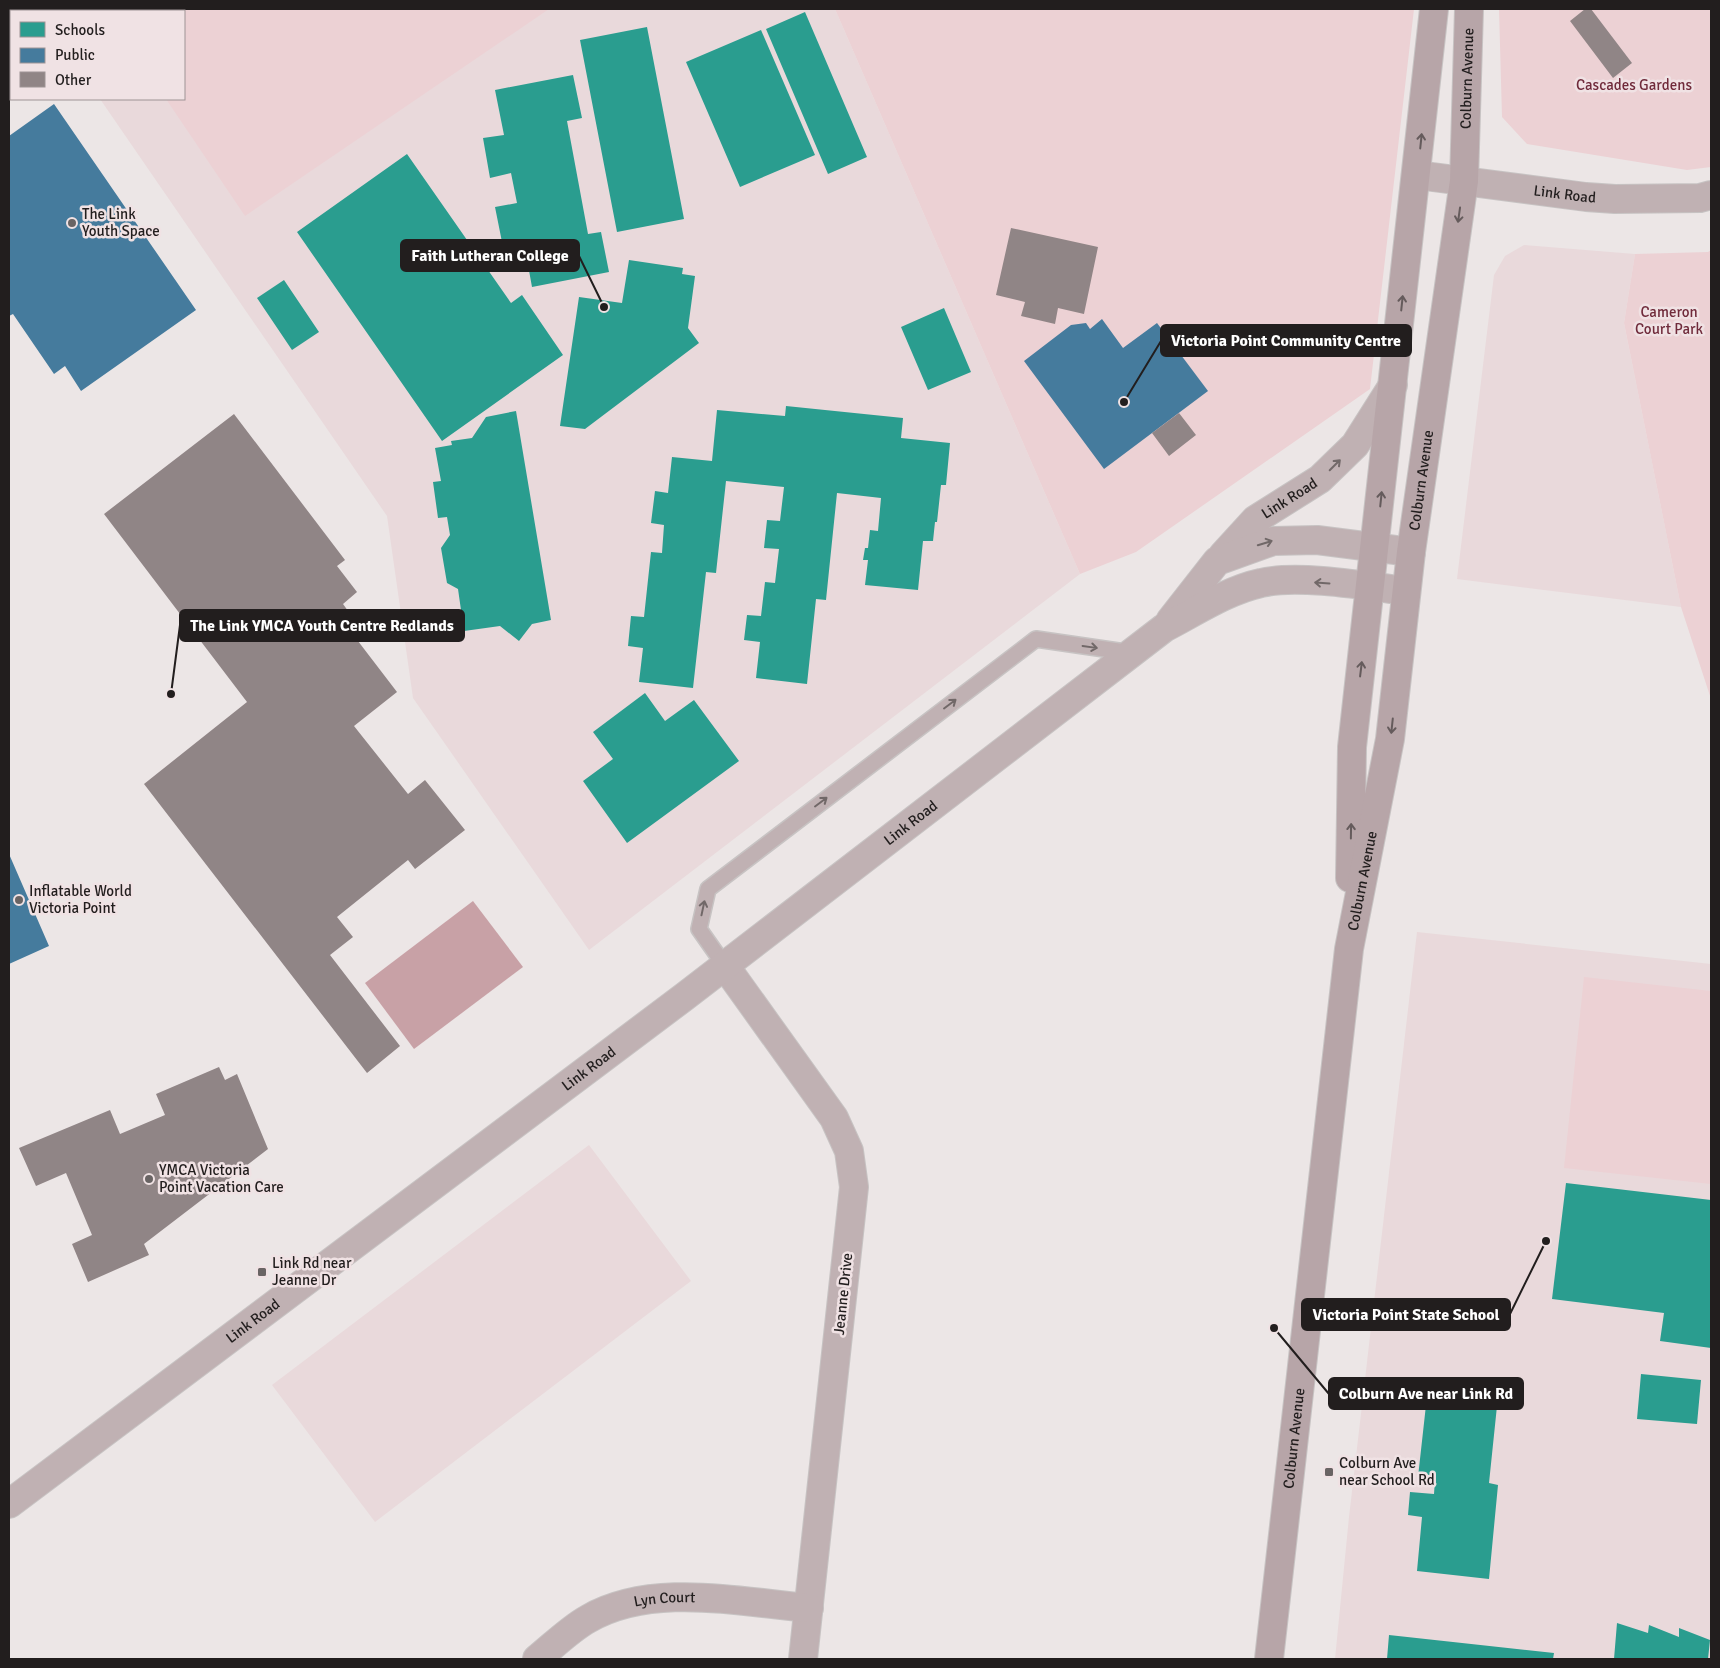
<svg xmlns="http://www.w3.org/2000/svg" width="1720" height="1668" font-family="Signika,sans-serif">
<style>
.built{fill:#e9d9db}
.green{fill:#ecd1d4}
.water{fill:#c8a1a6}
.schools{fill:#2a9d8f}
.public{fill:#457b9d}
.building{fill:#908586}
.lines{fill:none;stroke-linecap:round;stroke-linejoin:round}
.service-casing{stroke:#c7c3c3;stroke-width:18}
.minor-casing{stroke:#c7c3c3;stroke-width:30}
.tertiary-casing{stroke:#c7c3c3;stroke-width:30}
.secondary-casing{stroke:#c7c3c3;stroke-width:30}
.service{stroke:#c0b1b3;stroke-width:15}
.minor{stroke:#c0b1b3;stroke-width:28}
.tertiary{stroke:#c0b1b3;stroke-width:28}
.secondary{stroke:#b7a5a8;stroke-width:28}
.oneway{stroke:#655b5c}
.oneway2{stroke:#716868}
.poi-dot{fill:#696464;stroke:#f0e2e4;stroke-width:2}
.labels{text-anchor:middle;stroke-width:5;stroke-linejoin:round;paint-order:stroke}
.street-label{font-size:15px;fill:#221e1e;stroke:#f0e2e4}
.park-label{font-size:15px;fill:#702b3b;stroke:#f0e2e4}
.poi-label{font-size:15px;fill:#221e1e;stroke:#f0e2e4;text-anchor:start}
.leader{fill:none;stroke:#221e1e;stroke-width:2}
.callout-dot{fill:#221e1e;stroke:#f0e2e4;stroke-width:2}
.callout{fill:#221e1e;stroke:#221e1e;stroke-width:2}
.callout-label{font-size:16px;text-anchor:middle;font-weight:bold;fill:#fff}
</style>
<rect width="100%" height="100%" fill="#ece6e6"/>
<path class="built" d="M 38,9 L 835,9 L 1080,574 L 589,950 L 413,698 L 387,516 L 100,99 L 184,99 L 184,11 L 40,11 Z
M 1524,245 L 1635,254 L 1624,323 L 1681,607 L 1457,579 L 1494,275 L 1505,256 Z
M 1417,932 L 1711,964 L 1711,1659 L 1335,1659 L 1349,1517 Z
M 589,1145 L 691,1281 L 375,1522 L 272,1385 Z"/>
<path class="green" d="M 105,9 L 549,9 L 245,216 L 166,99 L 184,99 L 184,11 L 107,11 Z
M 835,9 L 1414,9 L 1370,389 L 1136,552 L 1080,574 Z
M 1499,9 L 1711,9 L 1711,167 L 1687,170 L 1527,144 L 1502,117 Z
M 1711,250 L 1711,699 L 1681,607 L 1624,323 L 1635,254 L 1708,252 Z
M 1584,977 L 1711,991 L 1711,1184 L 1564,1168 Z"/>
<path class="water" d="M 473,901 L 523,967 L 414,1049 L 365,983 Z"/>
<path class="schools" d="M 805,12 L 867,157 L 828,174 L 766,29 Z
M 647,27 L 684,219 L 617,232 L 580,40 Z
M 761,30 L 815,155 L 740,187 L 686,62 Z
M 573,75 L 582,118 L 567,121 L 588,234 L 601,232 L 609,272 L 532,287 L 524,243 L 503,247 L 495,207 L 517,203 L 511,173 L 490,178 L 483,138 L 504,135 L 495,90 Z
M 407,154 L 511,303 L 522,295 L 563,355 L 442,441 L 297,232 Z
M 629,260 L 683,268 L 682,274 L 695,276 L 688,328 L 699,343 L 585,429 L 560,426 L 579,297 L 622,303 Z
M 284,280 L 319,332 L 292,350 L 257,298 Z
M 944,308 L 971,372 L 928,390 L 901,327 Z
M 786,406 L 903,418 L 901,438 L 950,443 L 946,485 L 941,485 L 937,522 L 935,522 L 933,541 L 923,541 L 918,590 L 865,585 L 868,560 L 863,560 L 865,548 L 868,548 L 870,530 L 878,531 L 881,498 L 837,493 L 826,600 L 816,599 L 807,684 L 756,678 L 760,642 L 744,640 L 747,615 L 761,616 L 765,582 L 775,583 L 779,549 L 764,548 L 767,520 L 780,521 L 784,487 L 726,481 L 716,573 L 706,572 L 693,688 L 639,682 L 643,648 L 628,646 L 631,616 L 644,617 L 651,552 L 662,553 L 664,525 L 651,523 L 655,491 L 668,493 L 672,457 L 712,461 L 717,410 L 785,416 Z
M 516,411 L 551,620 L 532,624 L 519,641 L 500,626 L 464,631 L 458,589 L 447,583 L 441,548 L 450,535 L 447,517 L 438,518 L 433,482 L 441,481 L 435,448 L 452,445 L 451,441 L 472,438 L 486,417 Z
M 645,693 L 665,721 L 694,700 L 739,761 L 627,843 L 583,781 L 613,759 L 593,732 Z
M 1566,1183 L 1711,1200 L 1711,1348 L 1660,1341 L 1664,1313 L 1552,1299 Z
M 1641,1374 L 1701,1380 L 1697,1424 L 1637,1419 Z
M 1450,1401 L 1497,1406 L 1489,1483 L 1498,1485 L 1489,1579 L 1417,1571 L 1422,1517 L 1408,1515 L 1410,1492 L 1434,1494 L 1435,1479 L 1418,1477 L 1426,1405 L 1449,1407 Z
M 1617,1623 L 1648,1633 L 1649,1625 L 1679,1637 L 1679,1628 L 1710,1640 L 1708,1659 L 1614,1659 Z
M 1389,1635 L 1554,1653 L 1553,1659 L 1387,1659 Z"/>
<path class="public" d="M 54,104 L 196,310 L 81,391 L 65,366 L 54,374 L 13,314 L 9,316 L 9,136 Z
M 1102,319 L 1123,348 L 1157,323 L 1208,391 L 1104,469 L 1024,361 L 1071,325 L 1086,323 L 1090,329 Z
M 9,854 L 49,946 L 9,964 Z"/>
<path class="building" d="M 1585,9 L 1591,9 L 1632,63 L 1613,78 L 1570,21 Z
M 1011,228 L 1098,247 L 1084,314 L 1058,308 L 1055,324 L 1021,316 L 1025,302 L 996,295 Z
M 1179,413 L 1196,435 L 1169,456 L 1152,433 Z
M 234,414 L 345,560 L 337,566 L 357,592 L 343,604 L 356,622 L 348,628 L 397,692 L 354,726 L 408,794 L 425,780 L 465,830 L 415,869 L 408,860 L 337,917 L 353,937 L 330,955 L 400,1046 L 367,1073 L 144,784 L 247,702 L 104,514 Z
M 219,1067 L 225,1080 L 237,1074 L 268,1149 L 144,1244 L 149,1255 L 88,1282 L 72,1244 L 92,1235 L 66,1173 L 36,1186 L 19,1148 L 110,1110 L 120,1134 L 165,1115 L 156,1094 Z"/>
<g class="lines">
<defs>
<path id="service" d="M 725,966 L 699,929 L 708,889 L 1036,639 L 1132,653"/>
<g id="minor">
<path id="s1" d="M 1417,175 L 1586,197 L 1615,199 L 1700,198 L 1711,195"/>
<path d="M 725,966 L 834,1118 L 849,1151 L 854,1187 L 803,1659"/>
<path id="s2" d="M 537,1659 C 553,1646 570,1629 588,1619 C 652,1582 738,1602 809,1608"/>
</g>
<g id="tertiary">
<path id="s3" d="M 1223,555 L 1255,520 L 1320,479 L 1355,445 L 1393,385"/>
<path d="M 1170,621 L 1217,561 L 1273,541 L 1317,540 L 1411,552"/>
<path id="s4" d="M 9,1504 L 684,997 L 1164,628 C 1195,612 1228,590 1261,583 C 1297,574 1368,586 1406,591"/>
</g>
<g id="secondary">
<path d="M 1350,878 L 1352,747 L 1434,9"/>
<path id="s5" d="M 1269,1659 L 1349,949 L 1390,739 L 1411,552 L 1464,181 L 1469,9"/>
</g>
</defs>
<use href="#service" class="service-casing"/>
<use href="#minor" class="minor-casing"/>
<use href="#tertiary" class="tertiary-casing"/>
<use href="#secondary" class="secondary-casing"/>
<use href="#service" class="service"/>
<use href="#minor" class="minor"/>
<use href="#tertiary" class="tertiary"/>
<use href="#secondary" class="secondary"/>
</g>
<defs><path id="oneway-shaft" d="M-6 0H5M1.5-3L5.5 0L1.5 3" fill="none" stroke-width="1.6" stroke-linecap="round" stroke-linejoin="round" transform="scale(1.25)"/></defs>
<g class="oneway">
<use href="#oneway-shaft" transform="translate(1421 141) rotate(-84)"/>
<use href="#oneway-shaft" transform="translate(1459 215) rotate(98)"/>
<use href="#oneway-shaft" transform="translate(1402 303) rotate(-84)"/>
<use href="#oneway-shaft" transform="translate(1381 499) rotate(-84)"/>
<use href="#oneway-shaft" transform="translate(1361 669) rotate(-83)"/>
<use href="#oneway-shaft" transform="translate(1392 726) rotate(96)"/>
<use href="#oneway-shaft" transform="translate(1351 831) rotate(-89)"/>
</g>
<g class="oneway2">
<use href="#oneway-shaft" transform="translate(1335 465) rotate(-45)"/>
<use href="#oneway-shaft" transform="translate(1265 543) rotate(-17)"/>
<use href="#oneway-shaft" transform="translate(1322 583) rotate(-176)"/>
<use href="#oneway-shaft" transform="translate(1090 647) rotate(8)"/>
<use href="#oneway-shaft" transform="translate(950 704) rotate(-37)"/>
<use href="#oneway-shaft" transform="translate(821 802) rotate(-37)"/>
<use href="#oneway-shaft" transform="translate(703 908) rotate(-78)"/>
</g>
<g class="poi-dot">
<circle cx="72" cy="223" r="5"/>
<circle cx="19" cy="900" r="5"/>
<circle cx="149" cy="1179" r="5"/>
<rect x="257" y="1267" width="10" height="10" rx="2.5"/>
<rect x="1324" y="1467" width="10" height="10" rx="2.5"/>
</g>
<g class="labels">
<g class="street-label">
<text dy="5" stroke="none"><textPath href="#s5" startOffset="1594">Colburn Avenue</textPath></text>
<text dy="5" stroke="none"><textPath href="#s1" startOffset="149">Link Road</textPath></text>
<text dy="5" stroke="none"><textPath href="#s5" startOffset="1189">Colburn Avenue</textPath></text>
<text dy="5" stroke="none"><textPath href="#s3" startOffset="88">Link Road</textPath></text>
<text dy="5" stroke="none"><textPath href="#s4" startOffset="1130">Link Road</textPath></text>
<text dy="5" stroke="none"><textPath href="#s5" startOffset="784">Colburn Avenue</textPath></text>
<text dy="5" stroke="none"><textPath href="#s4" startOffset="725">Link Road</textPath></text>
<text transform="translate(843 1294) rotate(-84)" y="5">Jeanne Drive</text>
<text dy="5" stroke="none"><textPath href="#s4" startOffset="305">Link Road</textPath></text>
<text dy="5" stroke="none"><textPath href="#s5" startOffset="222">Colburn Avenue</textPath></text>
<text dy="5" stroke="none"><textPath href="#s2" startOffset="145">Lyn Court</textPath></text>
</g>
<g class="park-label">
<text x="1634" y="90">Cascades Gardens</text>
<text x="1669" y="317">Cameron<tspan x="1669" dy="17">Court Park</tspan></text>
</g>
<g class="poi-label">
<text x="82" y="219">The Link<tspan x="82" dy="17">Youth Space</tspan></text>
<text x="29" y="896">Inflatable World<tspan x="29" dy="17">Victoria Point</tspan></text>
<text x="159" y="1175">YMCA Victoria<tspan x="159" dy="17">Point Vacation Care</tspan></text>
<text x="272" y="1268">Link Rd near<tspan x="272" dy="17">Jeanne Dr</tspan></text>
<text x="1339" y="1468">Colburn Ave<tspan x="1339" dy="17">near School Rd</tspan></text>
</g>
</g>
<path class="leader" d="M604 307L579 256M1124 402L1161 341M171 694L180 625M1546 1241L1510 1314M1274 1328L1329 1394"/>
<g class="callout-dot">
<circle cx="604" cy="307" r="5"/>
<circle cx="1124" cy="402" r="5"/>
<circle cx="171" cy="694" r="5"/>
<circle cx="1546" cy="1241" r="5"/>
<circle cx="1274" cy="1328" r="5"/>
</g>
<g class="callout">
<rect x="401" y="240" width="178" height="31" rx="5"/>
<rect x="1161" y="325" width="250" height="31" rx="5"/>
<rect x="180" y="610" width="284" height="31" rx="5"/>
<rect x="1302" y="1299" width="208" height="31" rx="5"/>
<rect x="1329" y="1378" width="194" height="31" rx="5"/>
</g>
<g class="callout-label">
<text x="490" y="261">Faith Lutheran College</text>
<text x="1286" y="346">Victoria Point Community Centre</text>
<text x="322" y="631">The Link YMCA Youth Centre Redlands</text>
<text x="1406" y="1320">Victoria Point State School</text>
<text x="1426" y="1399">Colburn Ave near Link Rd</text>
</g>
<rect width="1720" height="1668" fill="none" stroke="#221e1e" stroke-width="20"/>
<rect x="10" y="10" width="175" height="90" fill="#f0e2e4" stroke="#9e9495"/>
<rect x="20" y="22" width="25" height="15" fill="#2a9d8f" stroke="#9e9495"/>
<text x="55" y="35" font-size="15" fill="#221e1e">Schools</text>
<rect x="20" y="48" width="25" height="15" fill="#457b9d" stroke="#9e9495"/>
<text x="55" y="60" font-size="15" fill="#221e1e">Public</text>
<rect x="20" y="72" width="25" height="15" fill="#908586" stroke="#9e9495"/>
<text x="55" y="85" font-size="15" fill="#221e1e">Other</text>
</svg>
